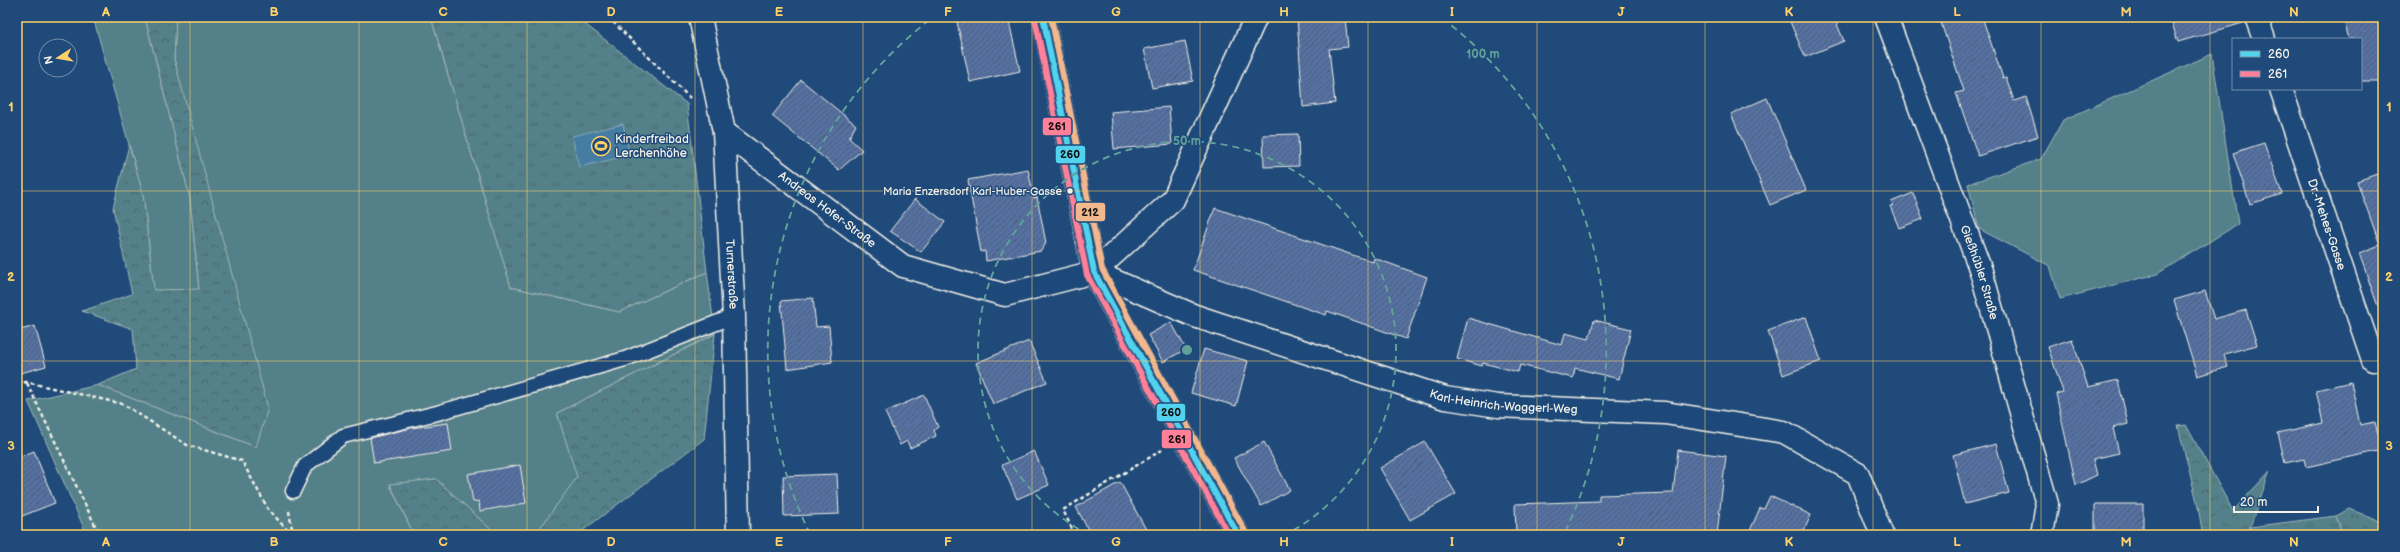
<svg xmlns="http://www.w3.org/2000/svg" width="2400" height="552" font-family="'Balsamiq Sans',sans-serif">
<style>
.grass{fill:#538089;stroke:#a4b8b8}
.forest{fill:url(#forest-crowns);stroke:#a4b8b8}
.park{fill:url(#park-tufts);stroke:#a4b8b8}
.water{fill:#457ba2;stroke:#8baabe}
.building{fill:url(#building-hatch);stroke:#f4f1e8}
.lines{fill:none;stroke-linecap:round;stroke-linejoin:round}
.lane-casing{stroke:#f4f1e8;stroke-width:17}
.street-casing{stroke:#f4f1e8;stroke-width:25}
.secondary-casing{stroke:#f4f1e8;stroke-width:25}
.path{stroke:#f4f1e8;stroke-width:2.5;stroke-dasharray:4 3;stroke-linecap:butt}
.lane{stroke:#1f4a7a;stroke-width:14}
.street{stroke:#1f4a7a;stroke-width:22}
.secondary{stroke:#1f4a7a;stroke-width:22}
.bus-1-casing{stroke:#1f4a7a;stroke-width:9}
.bus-2-casing{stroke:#1f4a7a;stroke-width:9}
.bus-3-casing{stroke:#1f4a7a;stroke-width:9}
.bus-1{stroke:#53d2ee;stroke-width:6}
.bus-2{stroke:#ff8098;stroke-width:6}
.bus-3{stroke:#f1b78d;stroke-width:6}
.grid{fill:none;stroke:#ffd166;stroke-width:1;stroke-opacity:0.55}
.ring{fill:none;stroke:#5fa199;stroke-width:2;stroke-dasharray:7 5}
.bus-dot{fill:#f4f1e8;stroke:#1f4a7a;stroke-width:1.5}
.labels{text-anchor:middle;stroke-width:3;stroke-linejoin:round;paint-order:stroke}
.bus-label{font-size:11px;fill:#f4f1e8;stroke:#1f4a7a;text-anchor:end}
.poi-label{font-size:12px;fill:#f4f1e8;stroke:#1f4a7a;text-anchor:start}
.street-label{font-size:12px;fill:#f4f1e8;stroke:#1f4a7a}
.centre{fill:#5fa199;stroke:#1f4a7a;stroke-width:2}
.ring-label{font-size:12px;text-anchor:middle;font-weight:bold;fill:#5fa199;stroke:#1f4a7a;stroke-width:3;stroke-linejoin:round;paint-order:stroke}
.line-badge{stroke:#1f4a7a;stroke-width:1.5}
.pale-badge-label{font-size:11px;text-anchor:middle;font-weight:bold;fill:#111}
.neatline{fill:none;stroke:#ffd166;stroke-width:1.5}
.grid-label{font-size:13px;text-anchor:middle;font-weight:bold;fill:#ffd166}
</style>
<defs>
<pattern id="forest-crowns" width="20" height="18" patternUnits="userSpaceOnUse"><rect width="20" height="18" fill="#538089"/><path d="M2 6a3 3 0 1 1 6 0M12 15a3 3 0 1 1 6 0" fill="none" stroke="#4e676b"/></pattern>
<pattern id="park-tufts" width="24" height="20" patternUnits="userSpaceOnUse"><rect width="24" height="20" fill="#538089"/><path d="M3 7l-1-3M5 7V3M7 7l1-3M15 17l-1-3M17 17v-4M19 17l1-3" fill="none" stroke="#4e676b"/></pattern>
<pattern id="building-hatch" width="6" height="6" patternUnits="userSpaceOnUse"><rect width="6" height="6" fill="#5471a2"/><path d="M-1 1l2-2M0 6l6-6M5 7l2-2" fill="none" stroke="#4e5c74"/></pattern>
</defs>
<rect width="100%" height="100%" fill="#1f4a7a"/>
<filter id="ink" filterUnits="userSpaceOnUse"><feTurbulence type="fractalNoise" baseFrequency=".025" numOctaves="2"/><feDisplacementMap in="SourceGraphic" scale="8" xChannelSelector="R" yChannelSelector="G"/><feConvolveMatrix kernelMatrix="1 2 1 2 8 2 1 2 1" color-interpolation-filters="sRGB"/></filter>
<g filter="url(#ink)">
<path class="grass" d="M 93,17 L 145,17 L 190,198 L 199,290 L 154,291 L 143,194 Z
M 176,17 L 431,17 L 511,287 L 619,312 L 707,272 L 715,334 L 557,413 L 578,477 L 535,535 L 497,535 L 436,479 L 390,485 L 414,535 L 87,535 L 28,401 L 98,385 L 256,447 L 174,59 Z
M 2212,54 L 2238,224 L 2157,274 L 2060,299 L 2050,266 L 1979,229 L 1968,184 L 2041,159 L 2063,120 Z"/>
<path class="forest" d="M 145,17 L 176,17 L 174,59 L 268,408 L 256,447 L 98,385 L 136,369 L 133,329 L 82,311 L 132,294 L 113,208 L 129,145 L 143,194 L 154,290 L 199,289 L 190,198 Z
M 715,334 L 704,439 L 577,535 L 535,535 L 577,477 L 557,413 Z
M 2186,425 L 2233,511 L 2270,471 L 2250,527 L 2252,535 L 2203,535 L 2197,502 L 2178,426 Z
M 436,479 L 497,535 L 414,535 L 390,484 Z
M 2350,509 L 2383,523 L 2383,535 L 2343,535 L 2336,516 Z"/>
<path class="park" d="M 431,17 L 576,17 L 687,104 L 707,272 L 619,312 L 511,287 Z
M 2336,516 L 2343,535 L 2252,535 L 2250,527 Z"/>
<path class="water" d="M 623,124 L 630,155 L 579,167 L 572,136 Z"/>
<path class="building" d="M 956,17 L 1008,17 L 1020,71 L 970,82 Z
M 1297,17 L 1345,17 L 1348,47 L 1329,49 L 1335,103 L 1303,107 Z
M 1788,17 L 1834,17 L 1844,41 L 1805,57 Z
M 1939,17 L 1982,17 L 2003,78 L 2006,77 L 2014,101 L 2026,97 L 2038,136 L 1978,156 L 1956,93 L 1964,91 Z
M 2170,17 L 2242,17 L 2243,23 L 2178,42 Z
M 2343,17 L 2377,17 L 2383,37 L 2383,81 L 2361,81 L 2361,39 L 2349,39 Z
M 1185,41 L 1193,81 L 1152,88 L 1144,49 Z
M 801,80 L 856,125 L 849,138 L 862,150 L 839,170 L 772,116 Z
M 1767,98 L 1806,190 L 1770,205 L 1731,114 Z
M 1169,107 L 1172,144 L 1114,149 L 1111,112 Z
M 1298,134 L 1299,166 L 1264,167 L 1263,135 Z
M 2264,143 L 2282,194 L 2250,204 L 2233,153 Z
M 1028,169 L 1034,198 L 1037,197 L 1046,243 L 1041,251 L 986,261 L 985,251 L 981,252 L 968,180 Z
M 2383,172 L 2383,312 L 2380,312 L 2359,253 L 2380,245 L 2357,181 Z
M 1913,193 L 1923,219 L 1899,228 L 1890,206 L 1893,205 L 1891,202 Z
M 915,199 L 945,222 L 921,252 L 890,231 Z
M 1215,208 L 1373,262 L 1374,258 L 1427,277 L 1406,339 L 1327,311 L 1326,315 L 1193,270 Z
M 2205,291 L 2214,319 L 2246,310 L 2257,345 L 2224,354 L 2228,367 L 2197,376 L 2174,300 Z
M 813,298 L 816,327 L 829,326 L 832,362 L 787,369 L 781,301 Z
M 1806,317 L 1821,361 L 1783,375 L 1768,331 Z
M 1468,318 L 1562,345 L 1565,333 L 1589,339 L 1594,320 L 1631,329 L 1619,379 L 1575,368 L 1573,378 L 1520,365 L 1518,372 L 1483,363 L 1482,366 L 1457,359 Z
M 1171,322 L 1186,349 L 1163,362 L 1148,335 Z
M 35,326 L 46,366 L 17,374 L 17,331 Z
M 2072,339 L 2088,387 L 2118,380 L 2128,424 L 2113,428 L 2119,453 L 2093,459 L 2097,475 L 2076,485 L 2056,394 L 2063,392 L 2048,347 Z
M 1029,341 L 1047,382 L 993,404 L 976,363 Z
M 1204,349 L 1248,361 L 1236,406 L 1191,393 Z
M 2351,382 L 2360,425 L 2375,422 L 2382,450 L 2306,467 L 2304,459 L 2285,463 L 2278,433 L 2323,423 L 2316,390 Z
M 924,395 L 938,427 L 934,430 L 936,436 L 910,448 L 907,441 L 900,445 L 885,412 Z
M 448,423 L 452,451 L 374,463 L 370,438 L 411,428 Z
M 1264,442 L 1290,490 L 1261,506 L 1234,458 Z
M 1425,442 L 1456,494 L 1410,520 L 1380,468 Z
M 1996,444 L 2009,493 L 1965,504 L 1953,455 Z
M 1678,450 L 1726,456 L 1717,535 L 1516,535 L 1515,504 L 1599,501 L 1599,495 L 1673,493 Z
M 34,451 L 55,503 L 17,518 L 17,458 Z
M 1034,451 L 1049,485 L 1017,499 L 1002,465 Z
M 520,465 L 526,503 L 480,511 L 479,501 L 473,502 L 468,474 Z
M 837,474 L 839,514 L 784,516 L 783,476 Z
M 1120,482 L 1149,535 L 1091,535 L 1076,507 Z
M 1770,496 L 1811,515 L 1802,535 L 1748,535 L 1760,508 L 1764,509 Z
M 2095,504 L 2143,504 L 2143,535 L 2095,535 Z"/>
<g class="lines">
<defs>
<path id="lane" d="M 293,491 L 305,466 L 343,436 L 437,413 L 625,359 L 734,316"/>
<g id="street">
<path id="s1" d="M 700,17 L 724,132 L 734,316 L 738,535"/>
<path id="s2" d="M 1886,17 L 1981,271 L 2047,504 L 2042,535"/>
<path d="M 2256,17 L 2264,39"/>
<path id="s3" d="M 2281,89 L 2373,360"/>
<path id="s4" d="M 724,132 L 903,266 L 1005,295 L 1094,272 L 1173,200 L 1256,17"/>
<path id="s5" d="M 1094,272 L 1195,316 L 1445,398 L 1498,406 L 1665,413 L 1784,432 L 1858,474 L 1882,535"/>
</g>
<path id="secondary" d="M 1043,17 L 1094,272 L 1238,535"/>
</defs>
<use href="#lane" class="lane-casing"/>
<use href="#street" class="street-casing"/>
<use href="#secondary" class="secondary-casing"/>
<path class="path" d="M 608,17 L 690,98
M 27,383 L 95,525 L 103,535
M 17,384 L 26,382 L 123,404 L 187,445 L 242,461 L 268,509 L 292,535
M 289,511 L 293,535
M 1075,535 L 1063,510 L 1162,450"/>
<use href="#lane" class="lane"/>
<use href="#street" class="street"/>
<use href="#secondary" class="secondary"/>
<defs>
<path id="bus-1" d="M 1043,17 L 1094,272 L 1238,535"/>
<path id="bus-2" d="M 1035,19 L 1087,275 L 1229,535"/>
<path id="bus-3" d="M 1051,17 L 1102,269 L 1245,531"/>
</defs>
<use href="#bus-1" class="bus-1-casing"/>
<use href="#bus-2" class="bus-2-casing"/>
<use href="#bus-3" class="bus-3-casing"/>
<use href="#bus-1" class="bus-1"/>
<use href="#bus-2" class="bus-2"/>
<use href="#bus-3" class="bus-3"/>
</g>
</g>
<path class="grid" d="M 190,17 L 190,535M 359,17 L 359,535M 527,17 L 527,535M 695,17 L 695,535M 863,17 L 863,535M 1032,17 L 1032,535M 1200,17 L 1200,535M 1368,17 L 1368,535M 1537,17 L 1537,535M 1705,17 L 1705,535M 1873,17 L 1873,535M 2041,17 L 2041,535M 2210,17 L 2210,535M 17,191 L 2383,191M 17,361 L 2383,361"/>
<g class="ring">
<path d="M1089 535A209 209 0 1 1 1285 535"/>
<path d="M810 534A419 419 0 0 1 932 18M1442 18A419 419 0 0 1 1564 534"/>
</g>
<defs>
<symbol id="stadium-ring" viewBox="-11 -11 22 22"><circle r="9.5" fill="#1f4a7a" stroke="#ffd166" stroke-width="1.5"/><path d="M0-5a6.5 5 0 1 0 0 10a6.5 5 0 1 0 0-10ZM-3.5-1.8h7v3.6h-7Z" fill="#ffd166"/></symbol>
</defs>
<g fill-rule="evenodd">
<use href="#stadium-ring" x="590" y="135" width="22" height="22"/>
</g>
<circle class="bus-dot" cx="1070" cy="191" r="3.5"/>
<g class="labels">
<g class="bus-label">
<text x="1062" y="195">Maria Enzersdorf Karl-Huber-Gasse</text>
</g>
<g class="poi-label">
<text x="615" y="143">Kinderfreibad<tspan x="615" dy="14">Lerchenhöhe</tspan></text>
</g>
<g class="street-label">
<text dy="4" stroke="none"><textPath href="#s4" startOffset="129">Andreas Hofer-Straße</textPath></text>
<text dy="4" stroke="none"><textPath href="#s3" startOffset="143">Dr.-Mehes-Gasse</textPath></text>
<text dy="4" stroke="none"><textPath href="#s2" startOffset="272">Gießhübler Straße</textPath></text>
<text dy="4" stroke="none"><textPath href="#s1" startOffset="260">Turnerstraße</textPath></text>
<text dy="4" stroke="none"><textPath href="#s5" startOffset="432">Karl-Heinrich-Waggerl-Weg</textPath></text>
</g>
</g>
<circle cx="1187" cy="350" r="6" class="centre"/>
<g class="ring-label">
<text x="1483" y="58">100 m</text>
<text x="1187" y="145">50 m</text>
</g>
<g class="line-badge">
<rect x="1042" y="117" width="30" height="19" rx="4" fill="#ff8098"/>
<rect x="1055" y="145" width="31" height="19" rx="4" fill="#53d2ee"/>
<rect x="1075" y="202" width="31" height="20" rx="4" fill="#f1b78d"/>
<rect x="1156" y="403" width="30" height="19" rx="4" fill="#53d2ee"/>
<rect x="1161" y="429" width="31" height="20" rx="4" fill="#ff8098"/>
</g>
<g class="pale-badge-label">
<text x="1057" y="130">261</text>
<text x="1070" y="158">260</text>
<text x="1090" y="216">212</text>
<text x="1171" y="416">260</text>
<text x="1177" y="443">261</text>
</g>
<rect width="2400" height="552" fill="none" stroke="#1f4a7a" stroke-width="44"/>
<rect x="2232" y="38" width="130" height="52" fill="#1f4a7a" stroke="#748da6"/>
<rect x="2240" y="51" width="20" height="6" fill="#53d2ee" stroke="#748da6"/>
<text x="2268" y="58" font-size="12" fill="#f4f1e8">260</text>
<rect x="2240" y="71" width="20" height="6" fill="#ff8098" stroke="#748da6"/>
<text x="2268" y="78" font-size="12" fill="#f4f1e8">261</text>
<g transform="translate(58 58) rotate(258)"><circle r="19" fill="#1f4a7a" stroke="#748da6"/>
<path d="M0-3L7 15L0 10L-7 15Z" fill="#ffd166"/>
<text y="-6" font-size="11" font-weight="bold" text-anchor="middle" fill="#f4f1e8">N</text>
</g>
<path d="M2234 506v6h84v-6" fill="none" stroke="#f4f1e8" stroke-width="2"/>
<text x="2240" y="506" font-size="12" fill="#f4f1e8" stroke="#1f4a7a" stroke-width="3" paint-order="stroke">20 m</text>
<rect x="22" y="22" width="2356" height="508" class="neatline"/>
<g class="grid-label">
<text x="106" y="16">A</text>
<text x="274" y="16">B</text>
<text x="443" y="16">C</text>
<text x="611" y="16">D</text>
<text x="779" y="16">E</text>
<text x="948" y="16">F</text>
<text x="1116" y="16">G</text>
<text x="1284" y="16">H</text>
<text x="1452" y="16">I</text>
<text x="1621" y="16">J</text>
<text x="1789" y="16">K</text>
<text x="1957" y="16">L</text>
<text x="2126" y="16">M</text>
<text x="2294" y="16">N</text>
<text x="11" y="111">1</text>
<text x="2389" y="111">1</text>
<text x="11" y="281">2</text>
<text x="2389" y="281">2</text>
<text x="11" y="450">3</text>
<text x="2389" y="450">3</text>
<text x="106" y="546">A</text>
<text x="274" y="546">B</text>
<text x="443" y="546">C</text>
<text x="611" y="546">D</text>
<text x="779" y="546">E</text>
<text x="948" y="546">F</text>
<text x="1116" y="546">G</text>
<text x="1284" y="546">H</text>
<text x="1452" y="546">I</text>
<text x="1621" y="546">J</text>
<text x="1789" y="546">K</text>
<text x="1957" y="546">L</text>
<text x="2126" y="546">M</text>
<text x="2294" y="546">N</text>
</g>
</svg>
